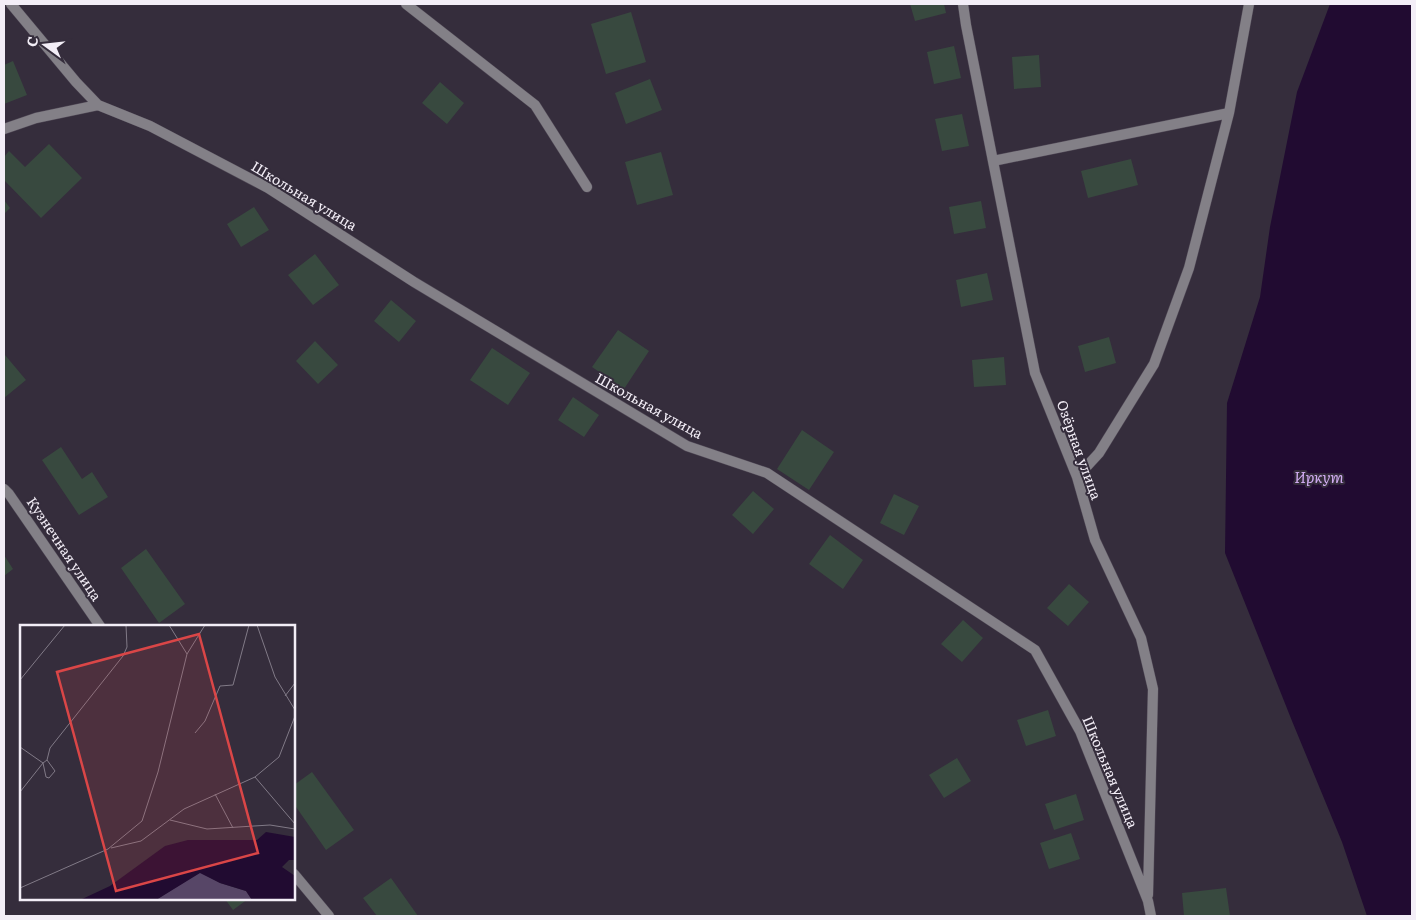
<svg xmlns="http://www.w3.org/2000/svg" width="1416" height="920" font-family="Literata,serif">
<style>
.water{fill:#210b31}
.building{fill:#38493f}
.lines{fill:none;stroke-linecap:round;stroke-linejoin:round}
.street-casing{stroke:#504856;stroke-width:11}
.street{stroke:#838087;stroke-width:10}
.labels{text-anchor:middle;stroke-width:4;stroke-linejoin:round;paint-order:stroke}
.street-label{font-size:14px;fill:#f3eef7;stroke:#352d3c}
.water-label{font-size:15px;font-style:italic;fill:#d1acf2;stroke:#352d3c}
.inset-road{fill:none;stroke:#817a87;stroke-width:1}
.view{fill:#da4647;fill-opacity:0.15;stroke:#da4647;stroke-width:2.5}
.inset-edge{fill:none;stroke:#f3eef7;stroke-width:2.5}
</style>
<rect width="100%" height="100%" fill="#352d3c"/>
<path class="water" d="M 1330,4 L 1412,4 L 1412,916 L 1367,916 L 1342,842 L 1292,721 L 1225,553 L 1227,403 L 1260,297 L 1270,227 L 1297,92 Z"/>
<path class="building" d="M 910,4 L 944,4 L 946,13 L 915,21 Z
M 631,12 L 646,62 L 606,74 L 591,24 Z
M 954,46 L 961,78 L 934,84 L 927,52 Z
M 1039,55 L 1041,87 L 1014,89 L 1012,57 Z
M 13,61 L 27,95 L 4,104 L 4,65 Z
M 650,79 L 662,110 L 626,124 L 615,93 Z
M 440,82 L 464,103 L 447,124 L 422,103 Z
M 962,114 L 969,146 L 942,151 L 935,119 Z
M 49,144 L 82,178 L 41,218 L 4,180 L 4,157 L 9,151 L 25,167 Z
M 661,152 L 673,195 L 637,205 L 625,162 Z
M 1131,159 L 1138,185 L 1088,198 L 1081,171 Z
M 4,200 L 10,208 L 4,214 Z
M 981,201 L 986,228 L 954,234 L 949,207 Z
M 254,207 L 269,230 L 241,247 L 227,224 Z
M 315,254 L 339,285 L 313,305 L 288,275 Z
M 987,273 L 993,300 L 961,307 L 956,280 Z
M 391,300 L 416,321 L 399,342 L 374,321 Z
M 618,330 L 649,351 L 624,389 L 592,367 Z
M 1109,337 L 1116,363 L 1085,372 L 1078,346 Z
M 315,341 L 338,365 L 318,384 L 296,361 Z
M 492,348 L 530,373 L 508,405 L 470,380 Z
M 5,355 L 26,380 L 4,398 L 4,356 Z
M 1004,357 L 1006,385 L 974,387 L 972,360 Z
M 573,397 L 599,415 L 584,437 L 558,420 Z
M 802,430 L 834,452 L 809,490 L 777,469 Z
M 61,447 L 82,479 L 92,472 L 108,497 L 79,515 L 42,460 Z
M 753,491 L 774,509 L 753,534 L 732,515 Z
M 894,494 L 919,506 L 904,535 L 880,523 Z
M 830,535 L 863,560 L 843,589 L 809,564 Z
M 146,549 L 185,604 L 159,623 L 121,568 Z
M 4,555 L 13,569 L 4,576 Z
M 1069,584 L 1089,602 L 1068,626 L 1047,608 Z
M 963,620 L 983,638 L 962,662 L 941,644 Z
M 1048,710 L 1056,736 L 1026,746 L 1017,720 Z
M 957,758 L 971,781 L 944,798 L 929,775 Z
M 312,772 L 354,830 L 326,850 L 294,804 L 294,785 Z
M 1076,794 L 1084,820 L 1054,830 L 1045,804 Z
M 1071,833 L 1080,859 L 1049,869 L 1040,843 Z
M 391,878 L 418,916 L 377,916 L 363,898 Z
M 1226,888 L 1230,916 L 1184,916 L 1182,893 Z
M 225,899 L 248,899 L 233,910 Z"/>
<g class="lines">
<defs>
<path id="street" d="M 11,4 L 76,82 L 98,105 L 150,126 L 268,188 L 414,282 L 687,446 L 767,473 L 1035,650 L 1080,731 L 1148,901 L 1151,916
M 406,4 L 535,105 L 587,187
M 963,4 L 966,25 L 1035,373 L 1077,477 L 1095,540 L 1141,638 L 1153,689 L 1148,895
M 4,129 L 36,118 L 98,105
M 993,161 L 1229,113
M 1077,477 L 1099,453 L 1154,364 L 1189,268 L 1229,113 L 1249,4
M 4,489 L 9,494 L 100,626
M 294,874 L 329,916"/>
</defs>
<use href="#street" class="street-casing"/>
<use href="#street" class="street"/>
</g>
<g class="labels">
<g class="street-label">
<text transform="translate(304 196) rotate(31)" y="5">Школьная улица</text>
<text transform="translate(649 406) rotate(29)" y="5">Школьная улица</text>
<text transform="translate(1079 450) rotate(70)" y="5">Озёрная улица</text>
<text transform="translate(64 549) rotate(56)" y="5">Кузнечная улица</text>
<text transform="translate(1110 772) rotate(67)" y="5">Школьная улица</text>
</g>
<g class="water-label">
<text x="1319" y="483">Иркут</text>
</g>
</g>
<g transform="translate(20 625)">
<rect width="275" height="275" fill="#352d3c"/>
<path d="M 180,247 L 200,258 L 226,266 L 232,275 L 136,275 Z" fill="#574667"/>
<path d="M 246,207 L 275,212 L 275,235 L 269,235 L 262,242 L 275,251 L 275,275 L 232,275 L 226,266 L 200,258 L 180,248 L 136,275 L 60,275 L 90,261 L 145,221 L 168,215 L 237,215 Z" fill="#210b31"/>
<path class="inset-road" d="M 149,0 L 167,29M 237,0 L 255,52 L 275,85M 0,55 L 45,0M 265,71 L 275,58M 175,108 L 185,96 L 200,61 L 213,60 L 229,0M 0,122 L 23,138 L 27,135 L 30,123 L 103,31 L 107,22 L 106,0M 23,138 L 26,152 L 29,153 L 35,146 L 27,135M 235,152 L 275,199M 0,167 L 23,138M 195,169 L 213,203M 150,195 L 187,204 L 250,200 L 275,204M 91,223 L 121,216 L 164,184 L 235,152 L 259,132 L 275,91M 0,263 L 88,224 L 122,196 L 138,147 L 167,29 L 185,0"/>
<path class="view" d="M 179,9 L 238,228 L 96,266 L 37,47 Z"/>
<rect width="275" height="275" class="inset-edge"/>
</g>
<rect width="1416" height="920" fill="none" stroke="#f3eef7" stroke-width="10"/>
<g transform="translate(45 45) rotate(285)" stroke="#352d3c" stroke-width="4" paint-order="stroke">
<path d="M0-4L9 19L0 12L-9 19Z" fill="#f3eef7"/>
<text y="-8" font-size="14" font-weight="bold" text-anchor="middle" fill="#f3eef7">С</text>
</g>
</svg>
